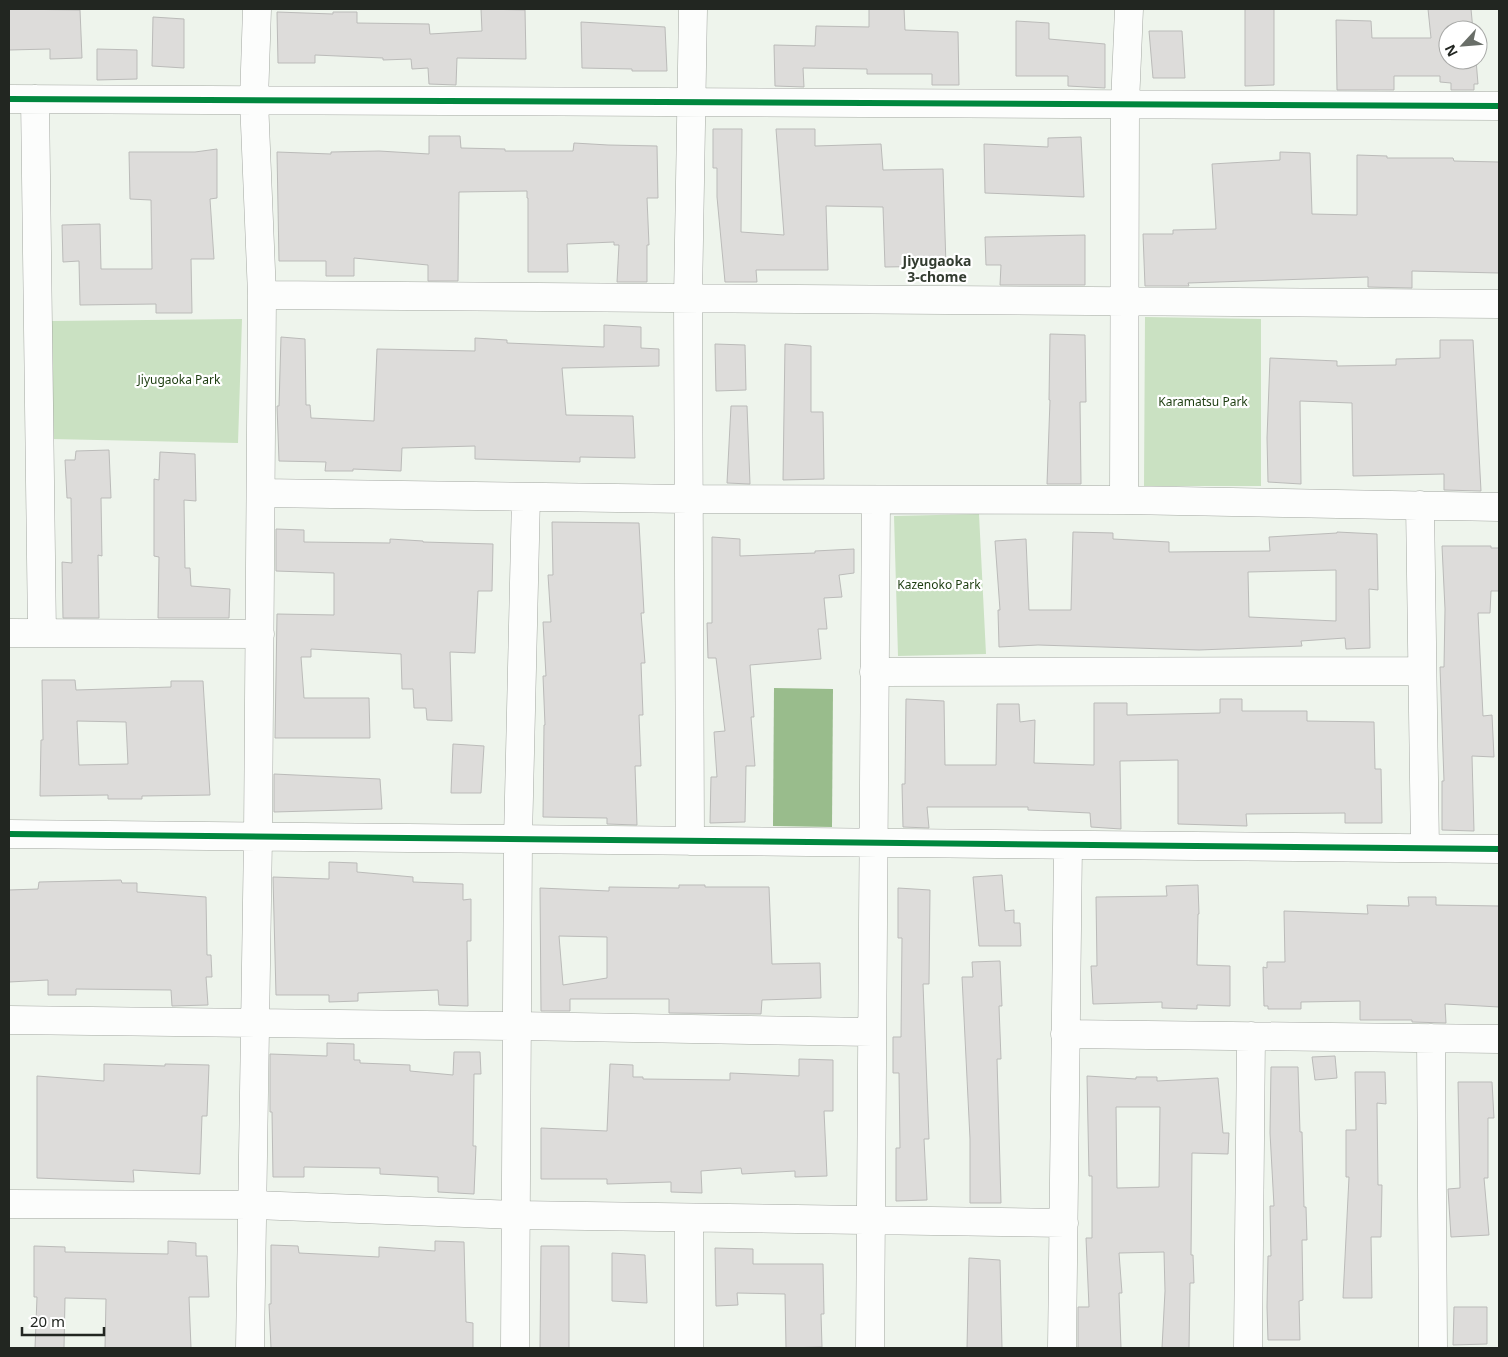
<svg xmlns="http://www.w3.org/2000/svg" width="1508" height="1357" font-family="'Noto Sans',sans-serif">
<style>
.green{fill:#cae1c2}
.water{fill:#99bc8c}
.building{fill:#dddcda;stroke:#bbbbb9;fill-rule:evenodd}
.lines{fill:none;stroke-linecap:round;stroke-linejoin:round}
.street-casing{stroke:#a4a8a2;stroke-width:29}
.street{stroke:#fcfdfc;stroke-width:28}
.cycleway-casing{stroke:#fff;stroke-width:9}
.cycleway{stroke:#00873e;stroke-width:6}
.labels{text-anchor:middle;stroke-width:4.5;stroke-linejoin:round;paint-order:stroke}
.park-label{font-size:12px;fill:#1c3c0f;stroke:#fff}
.neighbourhood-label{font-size:14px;font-weight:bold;fill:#333c30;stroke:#fff}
</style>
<rect width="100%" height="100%" fill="#eef4ec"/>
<path class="green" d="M 1145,317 L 1261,319 L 1261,486 L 1144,486 Z
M 242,319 L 238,443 L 51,439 L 52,321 Z
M 979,514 L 986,654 L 898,656 L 894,516 Z"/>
<path class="water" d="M 774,688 L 833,689 L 832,827 L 773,826 Z"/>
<path class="building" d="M 9,9 L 80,10 L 82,58 L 50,59 L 50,49 L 9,50 Z
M 481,9 L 525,10 L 526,59 L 457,58 L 456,85 L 429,84 L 428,68 L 412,69 L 411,59 L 383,60 L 383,58 L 315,55 L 315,63 L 278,63 L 277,12 L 333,14 L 333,12 L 357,12 L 357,23 L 429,24 L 430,34 L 482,31 Z
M 869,9 L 904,9 L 905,30 L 958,32 L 959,85 L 932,85 L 932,74 L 867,74 L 867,69 L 803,68 L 804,87 L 775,86 L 774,45 L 815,46 L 816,26 L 869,27 Z
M 1245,9 L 1274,9 L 1274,85 L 1245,86 Z
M 1428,9 L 1471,9 L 1473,30 L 1448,30 L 1448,60 L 1476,60 L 1478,84 L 1474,84 L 1474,90 L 1451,90 L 1451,83 L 1440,82 L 1440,76 L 1394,76 L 1394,90 L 1337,90 L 1336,20 L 1371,21 L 1372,38 L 1431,38 Z
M 153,17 L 184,19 L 184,68 L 152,66 Z
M 1016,21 L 1049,23 L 1049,39 L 1105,44 L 1105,88 L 1068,86 L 1068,76 L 1016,76 Z
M 581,22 L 665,27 L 667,71 L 632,71 L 632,69 L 582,68 Z
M 1149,31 L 1182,31 L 1185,78 L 1153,78 Z
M 97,49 L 137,50 L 137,79 L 97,80 Z
M 713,129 L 742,129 L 741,232 L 784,235 L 776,129 L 815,129 L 815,146 L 881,144 L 883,170 L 943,169 L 946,266 L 885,267 L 883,207 L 826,206 L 828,270 L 756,270 L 757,282 L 725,282 L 717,197 L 717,168 L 713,168 Z
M 429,136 L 460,136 L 461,148 L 505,149 L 505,151 L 573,151 L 574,143 L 608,145 L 657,146 L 658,198 L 647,198 L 649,245 L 647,245 L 647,282 L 617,282 L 619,245 L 614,245 L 614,242 L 567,244 L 568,272 L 528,272 L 528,198 L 527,198 L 527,191 L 459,192 L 458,281 L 428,281 L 428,265 L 354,258 L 354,276 L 326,276 L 326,261 L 279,261 L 277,152 L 331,154 L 331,152 L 379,151 L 429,154 Z
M 1081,137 L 1084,197 L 985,193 L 984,144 L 1048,147 L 1048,138 Z
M 217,149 L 217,198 L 210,199 L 214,259 L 191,259 L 192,313 L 156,313 L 156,304 L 80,305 L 79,261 L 63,262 L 62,225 L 100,224 L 101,269 L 152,269 L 151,200 L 130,199 L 129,152 L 195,152 Z
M 1280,152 L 1310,153 L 1312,214 L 1357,215 L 1357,155 L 1387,156 L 1387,158 L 1453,158 L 1454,161 L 1499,162 L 1499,273 L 1412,271 L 1412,288 L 1368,287 L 1368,277 L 1188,283 L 1189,286 L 1145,286 L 1143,234 L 1173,234 L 1173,230 L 1216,229 L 1212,164 L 1280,160 Z
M 1085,235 L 1085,285 L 1000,285 L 1001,265 L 986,265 L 985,237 Z
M 604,325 L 641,327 L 641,348 L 659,349 L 659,366 L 562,368 L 566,415 L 633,416 L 635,458 L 580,457 L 580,462 L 475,459 L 475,446 L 402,448 L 401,471 L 353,469 L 353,471 L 325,471 L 326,462 L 279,461 L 277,406 L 279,406 L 281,337 L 305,339 L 306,405 L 310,405 L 311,418 L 374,421 L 377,349 L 475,351 L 475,338 L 507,340 L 507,343 L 604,347 Z
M 1050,334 L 1085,335 L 1086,402 L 1080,402 L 1081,484 L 1047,484 L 1050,400 L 1049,400 Z
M 1440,340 L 1473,340 L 1481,491 L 1444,490 L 1444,474 L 1353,476 L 1352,403 L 1300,401 L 1301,484 L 1268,482 L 1267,438 L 1270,358 L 1337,361 L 1337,366 L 1396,365 L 1396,359 L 1440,358 Z
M 715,344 L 745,345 L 746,390 L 716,391 Z
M 785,344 L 811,346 L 811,412 L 823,412 L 824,479 L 783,480 Z
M 731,406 L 747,406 L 750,484 L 727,483 Z
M 109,450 L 111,498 L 101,498 L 102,556 L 98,555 L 99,618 L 63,618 L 62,562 L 72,563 L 71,498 L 67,498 L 65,460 L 75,460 L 76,451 Z
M 160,452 L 195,454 L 196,501 L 184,500 L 185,568 L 190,568 L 191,586 L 230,589 L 229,618 L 158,618 L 159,557 L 154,556 L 154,479 L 159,480 Z
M 552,522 L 639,523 L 644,613 L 641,613 L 645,663 L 641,663 L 643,715 L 639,715 L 641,766 L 635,766 L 637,825 L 607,824 L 607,818 L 543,817 L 544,725 L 545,725 L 543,676 L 546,676 L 543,622 L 551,622 L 548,575 L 553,575 Z
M 276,529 L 304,530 L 304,542 L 390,543 L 390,539 L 423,541 L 423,542 L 493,544 L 492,591 L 478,591 L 475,653 L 450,652 L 452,721 L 427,720 L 426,708 L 414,708 L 413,689 L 402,689 L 401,654 L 311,649 L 311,657 L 301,657 L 304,698 L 369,698 L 370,738 L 275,738 L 277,614 L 334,615 L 334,573 L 276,571 Z
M 1073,532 L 1113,533 L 1113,539 L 1169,542 L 1169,552 L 1270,551 L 1269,537 L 1337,533 L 1337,532 L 1377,534 L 1378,590 L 1369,589 L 1370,648 L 1346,649 L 1345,638 L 1301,641 L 1302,646 L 1199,650 L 1038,645 L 999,647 L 998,610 L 1000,610 L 995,541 L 1026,539 L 1029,610 L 1071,610 ZM 1336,570 L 1336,621 L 1249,617 L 1248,572 Z
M 712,537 L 740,539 L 740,556 L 815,553 L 815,551 L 854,549 L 854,573 L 839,575 L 842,597 L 824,598 L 827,629 L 818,629 L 821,659 L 750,665 L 754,717 L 751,717 L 755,766 L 746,766 L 745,822 L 710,823 L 711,777 L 717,777 L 714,732 L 725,731 L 716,658 L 708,658 L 707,623 L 712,623 Z
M 1442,546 L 1491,546 L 1491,548 L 1499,548 L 1499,591 L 1491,591 L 1490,613 L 1478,613 L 1483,716 L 1492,715 L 1494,757 L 1472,756 L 1474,831 L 1442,830 L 1442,781 L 1444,781 L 1440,667 L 1444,667 L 1445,609 Z
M 42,680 L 75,680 L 76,690 L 171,687 L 171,681 L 203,681 L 210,795 L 142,796 L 142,799 L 108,799 L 108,795 L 40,796 L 41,740 L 43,740 ZM 77,721 L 126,722 L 128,764 L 79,765 Z
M 906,699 L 944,701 L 945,765 L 996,765 L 997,704 L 1019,704 L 1020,722 L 1035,720 L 1034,763 L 1094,765 L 1094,703 L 1127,703 L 1127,715 L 1220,713 L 1220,699 L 1242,699 L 1242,711 L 1307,711 L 1307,721 L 1374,722 L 1375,769 L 1381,769 L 1382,823 L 1345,823 L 1345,813 L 1246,814 L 1247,826 L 1178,824 L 1178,760 L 1120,761 L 1121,829 L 1091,827 L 1090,813 L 1028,810 L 1028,807 L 927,807 L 929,828 L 903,827 L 902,784 L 905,784 Z
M 453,744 L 484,746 L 481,793 L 451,793 Z
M 274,774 L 380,779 L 382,809 L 274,812 Z
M 329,862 L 357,863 L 357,872 L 413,877 L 413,882 L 463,884 L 463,900 L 471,899 L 471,941 L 467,941 L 468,1006 L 439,1005 L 438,990 L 358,993 L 358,1001 L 329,1002 L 329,995 L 276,995 L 273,877 L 329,879 Z
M 1002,875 L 1005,911 L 1014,910 L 1014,923 L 1020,923 L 1021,946 L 979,946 L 973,877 Z
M 121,880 L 122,883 L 137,883 L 137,892 L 206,897 L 207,955 L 211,955 L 212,977 L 206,977 L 208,1005 L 172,1006 L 171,990 L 76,989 L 76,995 L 48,995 L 48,980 L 9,982 L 9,890 L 38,889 L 39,882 Z
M 679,885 L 705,885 L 705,887 L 769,887 L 772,964 L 820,963 L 821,998 L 762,1000 L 761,1014 L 669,1013 L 669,999 L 570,999 L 570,1011 L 541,1011 L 540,888 L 609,891 L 609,887 L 679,888 ZM 559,936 L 607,937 L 607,978 L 563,985 Z
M 1198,885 L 1199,914 L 1198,914 L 1197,965 L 1230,966 L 1230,1006 L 1197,1005 L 1197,1009 L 1162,1008 L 1162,1002 L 1093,1004 L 1091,966 L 1097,966 L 1096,897 L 1167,896 L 1166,886 Z
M 898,888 L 930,890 L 929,984 L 923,984 L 929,1139 L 924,1139 L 927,1200 L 896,1201 L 896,1148 L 900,1148 L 899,1073 L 893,1073 L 893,1037 L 901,1037 L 902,938 L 898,938 Z
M 1408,897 L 1436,897 L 1436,905 L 1499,906 L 1499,1007 L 1445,1004 L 1446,1023 L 1412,1022 L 1412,1020 L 1360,1020 L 1360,1001 L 1301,1002 L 1301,1009 L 1268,1009 L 1268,1006 L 1264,1006 L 1263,967 L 1267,968 L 1267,962 L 1285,962 L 1284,911 L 1368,914 L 1367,905 L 1409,906 Z
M 1000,961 L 1002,1006 L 999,1006 L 1001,1059 L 997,1059 L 1001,1203 L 970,1203 L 970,1139 L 962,977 L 973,977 L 972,962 Z
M 327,1043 L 354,1044 L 354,1060 L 360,1060 L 360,1063 L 410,1065 L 410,1071 L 453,1075 L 454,1052 L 480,1052 L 481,1074 L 474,1074 L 473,1146 L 476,1146 L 474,1194 L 438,1192 L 438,1177 L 380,1174 L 380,1168 L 304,1167 L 304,1177 L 273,1177 L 272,1112 L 270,1112 L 270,1054 L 327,1056 Z
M 1335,1056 L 1337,1078 L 1315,1080 L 1312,1057 Z
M 799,1059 L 833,1060 L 833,1111 L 824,1111 L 827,1176 L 795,1177 L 795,1171 L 742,1174 L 741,1168 L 701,1171 L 702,1193 L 671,1192 L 671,1182 L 607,1184 L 607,1179 L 541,1179 L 541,1128 L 607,1131 L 610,1064 L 633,1065 L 633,1077 L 643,1077 L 643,1079 L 730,1080 L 730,1073 L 799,1076 Z
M 104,1064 L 165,1066 L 165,1064 L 209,1065 L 207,1116 L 202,1116 L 200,1174 L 133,1170 L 134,1182 L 37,1178 L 37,1076 L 104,1081 Z
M 1271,1067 L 1298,1067 L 1300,1132 L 1302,1132 L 1304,1207 L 1306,1207 L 1307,1240 L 1302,1240 L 1303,1300 L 1299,1301 L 1300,1340 L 1268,1340 L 1267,1307 L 1268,1256 L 1271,1256 L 1270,1206 L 1274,1206 L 1270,1133 Z
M 1355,1072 L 1385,1072 L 1386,1104 L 1377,1103 L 1378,1185 L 1382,1185 L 1381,1237 L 1371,1237 L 1372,1298 L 1343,1298 L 1349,1177 L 1346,1177 L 1346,1130 L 1356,1130 Z
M 1087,1076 L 1136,1079 L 1136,1077 L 1157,1077 L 1157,1081 L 1218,1078 L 1223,1133 L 1229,1133 L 1228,1154 L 1192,1153 L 1191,1255 L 1193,1255 L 1194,1283 L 1190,1283 L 1189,1348 L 1162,1348 L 1165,1291 L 1164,1252 L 1119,1253 L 1122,1293 L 1119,1293 L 1121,1348 L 1078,1348 L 1078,1307 L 1089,1307 L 1086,1238 L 1092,1238 L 1092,1176 L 1089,1176 ZM 1116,1107 L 1160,1107 L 1159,1187 L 1117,1188 Z
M 1458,1082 L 1492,1082 L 1494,1118 L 1488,1118 L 1488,1178 L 1484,1178 L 1489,1235 L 1451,1237 L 1448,1189 L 1460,1188 Z
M 168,1241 L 196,1243 L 196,1256 L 207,1256 L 209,1297 L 189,1297 L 191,1348 L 105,1348 L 106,1299 L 65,1298 L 64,1348 L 35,1348 L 37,1297 L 34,1297 L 34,1246 L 65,1247 L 65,1252 L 168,1254 Z
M 435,1241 L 464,1242 L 466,1322 L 473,1323 L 473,1348 L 271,1348 L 269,1304 L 271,1304 L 271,1245 L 298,1246 L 299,1253 L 379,1257 L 379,1247 L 435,1251 Z
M 541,1246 L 569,1246 L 569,1348 L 540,1348 Z
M 715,1248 L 753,1249 L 753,1264 L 823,1264 L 824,1314 L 821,1314 L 822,1347 L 786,1348 L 785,1294 L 737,1293 L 738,1305 L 716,1306 Z
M 612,1253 L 645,1255 L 647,1303 L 612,1301 Z
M 969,1258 L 1000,1260 L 1002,1348 L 967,1348 Z
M 1454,1307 L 1487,1307 L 1487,1344 L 1453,1345 Z"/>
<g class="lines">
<defs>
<path id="street" d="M 9,99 L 1499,106
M 35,99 L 42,633
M 262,295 L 1499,304
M 261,493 L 688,499 L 1124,500 L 1499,507
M 1124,500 L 1125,104 L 1129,9
M 1420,505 L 1425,848
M 9,633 L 260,634
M 874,672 L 1422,671
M 9,834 L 1499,849
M 690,841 L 688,298 L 693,9
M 9,1020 L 517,1026 L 872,1032
M 1065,1034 L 1499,1039
M 1431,1038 L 1433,1348
M 9,1204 L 252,1205 L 516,1215 L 1064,1223
M 250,1348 L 258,837 L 262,295 L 254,100 L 257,9
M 515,1348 L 518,839 L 526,497
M 689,1348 L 689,1218
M 870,1348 L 876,500
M 1062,1348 L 1068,845
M 1248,1348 L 1251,1036"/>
</defs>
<use href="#street" class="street-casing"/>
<use href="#street" class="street"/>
<defs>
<path id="cycleway" d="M 9,99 L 1499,106
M 9,834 L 1499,849"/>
</defs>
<use href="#cycleway" class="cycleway-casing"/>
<use href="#cycleway" class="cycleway"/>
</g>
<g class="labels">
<g class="park-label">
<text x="179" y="384">Jiyugaoka Park</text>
<text x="1203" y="406">Karamatsu Park</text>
<text x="939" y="589">Kazenoko Park</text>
</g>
<g class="neighbourhood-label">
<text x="937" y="266">Jiyugaoka<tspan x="937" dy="16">3-chome</tspan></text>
</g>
</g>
<rect width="1508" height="1357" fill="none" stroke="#222621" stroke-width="20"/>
<g transform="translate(1463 45) rotate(244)"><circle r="24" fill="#ffffff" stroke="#a7a8a6"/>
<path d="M0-4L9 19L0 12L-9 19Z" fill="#696e68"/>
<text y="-8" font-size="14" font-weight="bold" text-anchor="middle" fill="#222621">N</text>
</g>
<path d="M22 1327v8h82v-8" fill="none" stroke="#222621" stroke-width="2.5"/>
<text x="30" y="1327" font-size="15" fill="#222621" stroke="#ffffff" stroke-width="4" paint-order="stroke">20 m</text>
</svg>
